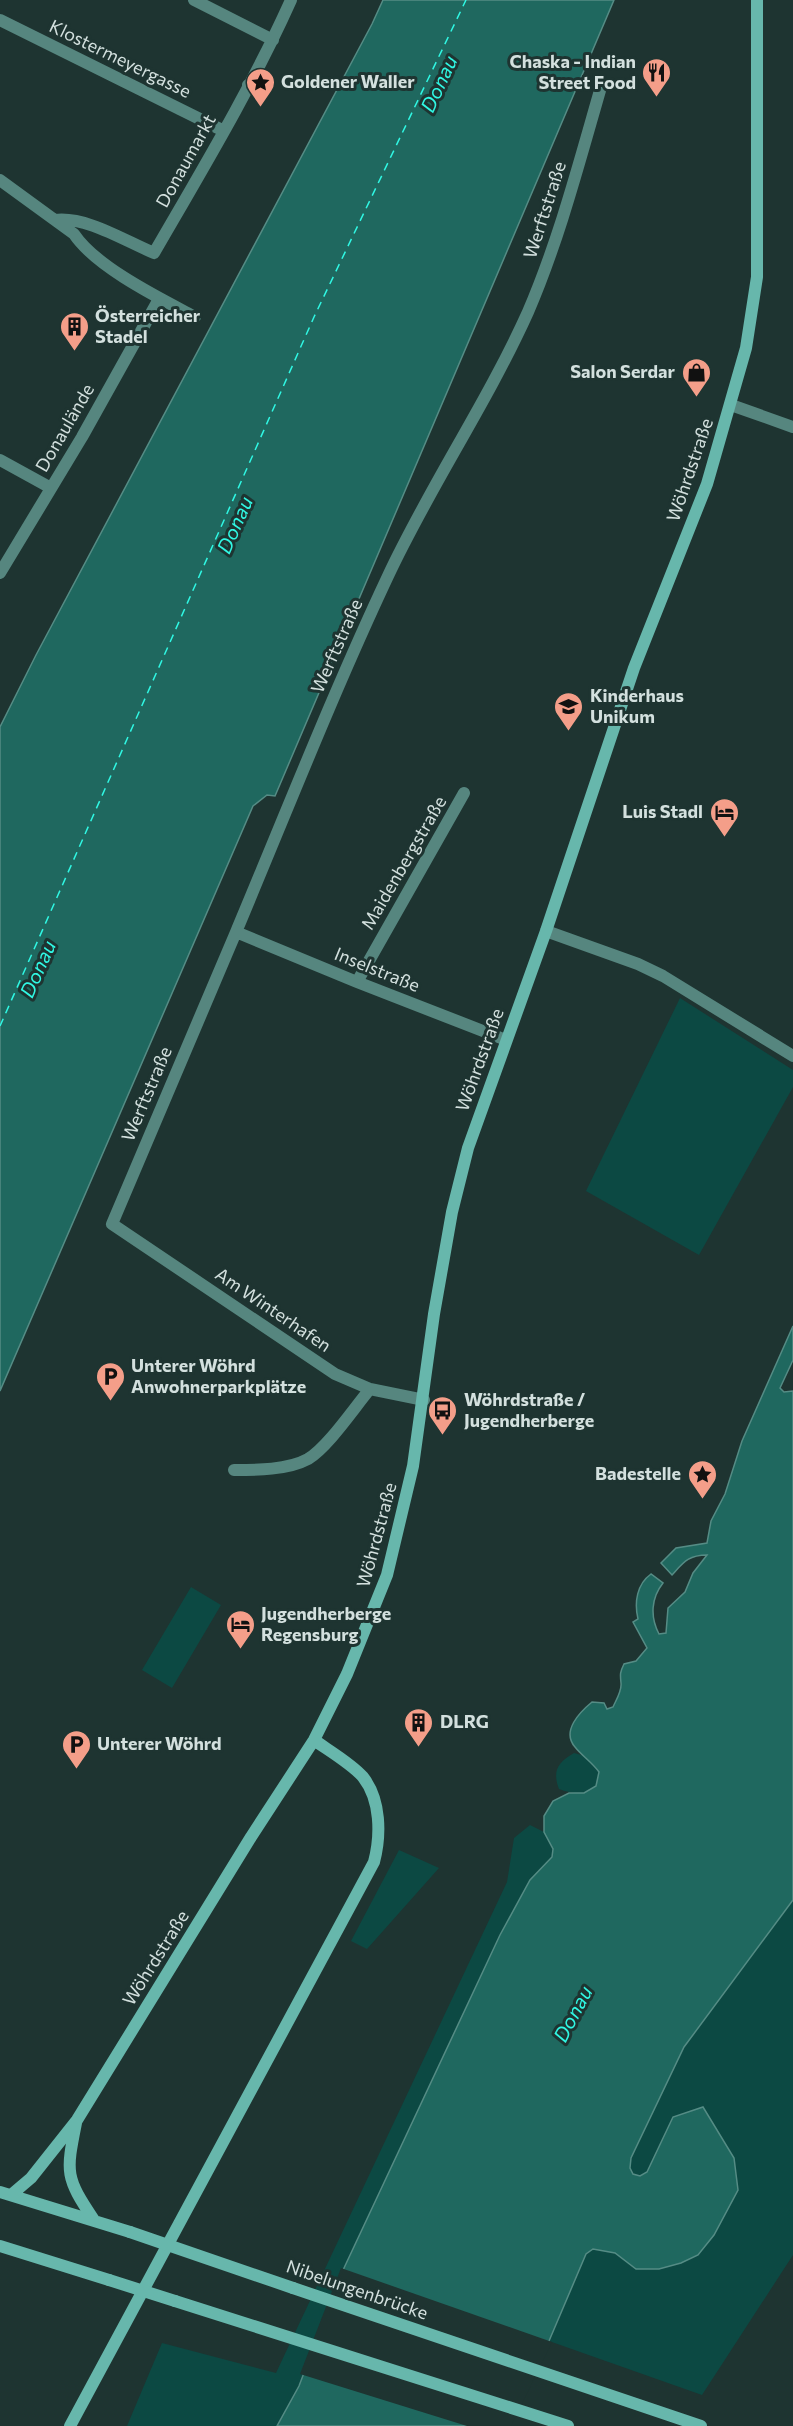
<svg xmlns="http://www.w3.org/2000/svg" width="793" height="2426" font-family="Commissioner,sans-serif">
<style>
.green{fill:#0c4943}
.water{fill:#1f685f;stroke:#558c85;stroke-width:1.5}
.pier{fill:#1e3431}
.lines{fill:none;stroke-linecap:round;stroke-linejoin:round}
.ferry{stroke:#30f7e3;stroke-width:1.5;stroke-dasharray:8 6;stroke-linecap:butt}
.street{stroke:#56867f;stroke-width:12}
.secondary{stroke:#67b7ac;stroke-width:12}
.secondary-bridge{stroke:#67b7ac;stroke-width:12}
.labels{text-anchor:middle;stroke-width:6;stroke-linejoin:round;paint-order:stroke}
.street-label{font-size:18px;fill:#d3e0de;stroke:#1e3431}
.poi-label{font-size:18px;font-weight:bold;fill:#d3e0de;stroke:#1e3431;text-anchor:start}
.water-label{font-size:20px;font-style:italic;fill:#30f7e3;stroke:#1e3431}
</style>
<rect width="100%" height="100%" fill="#1e3431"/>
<path class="green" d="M 680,998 L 793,1070 L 793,1087 L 699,1255 L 586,1191 Z
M 191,1587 L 221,1605 L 172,1688 L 142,1670 Z
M 574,1753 L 585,1756 L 599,1772 C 600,1797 577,1796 559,1789 C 552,1771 558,1762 574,1753 Z
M 530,1825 L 544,1832 L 553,1850 L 552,1857 L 530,1880 L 500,1935 L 344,2268 L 299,2386 L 277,2426 L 127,2426 L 162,2343 L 276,2373 L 507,1882 L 514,1838 Z
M 399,1850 L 439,1868 L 367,1949 L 351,1941 Z
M 793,1900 L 793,2255 L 702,2395 L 549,2341 L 586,2254 L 593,2249 L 615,2253 L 636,2269 L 698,2255 L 714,2235 L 738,2190 L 734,2158 L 673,2117 L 647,2172 L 640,2176 L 633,2174 L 630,2168 L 631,2158 L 684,2047 Z"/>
<path class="water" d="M 383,0 L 614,0 L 275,796 L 267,795 L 253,806 L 0,1391 L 0,727 L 36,655 L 372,24 Z
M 793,1326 L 793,1360 L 780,1388 L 784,1392 L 793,1391 L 793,1900 L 684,2047 L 631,2158 L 630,2168 L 633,2174 L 640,2176 L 647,2172 L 673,2117 L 703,2107 L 734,2158 L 738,2190 L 714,2235 L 698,2255 L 681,2263 L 659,2269 L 636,2269 L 615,2253 L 593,2249 L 586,2254 L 549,2341 L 507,2426 L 277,2426 L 299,2386 L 344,2268 L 500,1935 L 530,1880 L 552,1857 L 553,1849 L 544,1832 L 544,1816 L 553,1801 L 569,1793 L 584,1793 L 596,1786 L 599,1772 C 592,1762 582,1756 575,1747 C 561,1731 580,1712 592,1702 L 604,1703 L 607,1709 L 613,1707 C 616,1700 622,1691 621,1683 C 620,1674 620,1672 624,1664 L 636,1661 L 647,1648 L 633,1622 L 638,1619 C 634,1602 637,1584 651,1574 L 663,1583 C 651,1598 650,1617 659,1634 L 666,1633 L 668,1608 L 685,1592 L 693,1573 L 707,1555 C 688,1555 683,1563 672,1575 L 661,1563 L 676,1548 L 707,1543 L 711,1521 L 725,1494 L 742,1441 Z"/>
<path class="pier" d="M 341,2268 L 552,2342 L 511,2426 L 467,2426 L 300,2374 Z"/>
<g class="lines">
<path class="ferry" d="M 0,1026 L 314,317 L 466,0"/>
<path class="street" d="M 194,0 L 273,40
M 0,20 L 224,131
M 248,85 L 262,92
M 0,180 L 74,234 C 96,267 159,298 195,317
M 55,220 C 86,216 125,241 154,253 C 202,170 252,87 291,0
M 731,405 L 793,427
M 0,460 L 51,488
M 0,573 L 82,437 L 159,299
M 546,931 L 638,964 L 663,976 L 793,1056
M 236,932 L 357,982 L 506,1040
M 357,982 L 464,793
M 424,1400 L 370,1389 L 335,1374 L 112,1224 C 153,1126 195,1029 236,932 C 286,813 333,693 388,576 C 430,486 487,403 528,312 C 559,240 579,163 601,87
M 234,1470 C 256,1470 288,1470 308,1459 C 328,1447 354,1408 370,1389"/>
<path class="secondary" d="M 76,2123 C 66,2173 65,2177 94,2220
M 0,2192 L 130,2232
M 11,2195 L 31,2178 L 77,2120 L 251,1837 L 314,1740 L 347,1674 L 387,1575 L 413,1466 L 434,1314 L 452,1212 L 468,1148 L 546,931 L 634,668 L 707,484 L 746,348 L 757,277 L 757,0
M 0,2246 L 109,2280
M 293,2288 L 701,2426
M 175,2301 L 568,2426
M 70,2426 L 374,1862 C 381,1835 381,1800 363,1777 C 352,1764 328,1750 314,1740"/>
<path class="secondary-bridge" d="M 130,2232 L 293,2288
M 109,2280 L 175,2301"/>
</g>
<defs>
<symbol id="restaurant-pin" viewBox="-11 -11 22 30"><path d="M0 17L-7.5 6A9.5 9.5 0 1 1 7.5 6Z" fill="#f49e89" stroke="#1e3431"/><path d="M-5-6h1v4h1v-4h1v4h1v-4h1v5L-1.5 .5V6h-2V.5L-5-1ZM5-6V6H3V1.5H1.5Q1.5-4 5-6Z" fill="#111"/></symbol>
<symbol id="sight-pin" viewBox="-11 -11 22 30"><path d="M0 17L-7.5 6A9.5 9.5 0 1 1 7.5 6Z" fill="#f49e89" stroke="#1e3431"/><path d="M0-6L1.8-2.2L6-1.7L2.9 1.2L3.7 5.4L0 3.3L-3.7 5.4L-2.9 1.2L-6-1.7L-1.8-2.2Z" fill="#111"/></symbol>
<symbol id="building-pin" viewBox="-11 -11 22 30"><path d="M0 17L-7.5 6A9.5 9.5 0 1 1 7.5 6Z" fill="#f49e89" stroke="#1e3431"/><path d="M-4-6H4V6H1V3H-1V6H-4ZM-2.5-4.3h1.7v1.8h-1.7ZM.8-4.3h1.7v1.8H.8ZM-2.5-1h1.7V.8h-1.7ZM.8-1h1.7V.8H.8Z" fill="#111"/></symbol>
<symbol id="shop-pin" viewBox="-11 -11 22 30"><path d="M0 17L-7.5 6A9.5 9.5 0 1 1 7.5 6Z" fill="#f49e89" stroke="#1e3431"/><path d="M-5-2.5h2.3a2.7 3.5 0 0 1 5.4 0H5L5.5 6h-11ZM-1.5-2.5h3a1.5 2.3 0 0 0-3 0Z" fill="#111"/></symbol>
<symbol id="school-pin" viewBox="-11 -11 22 30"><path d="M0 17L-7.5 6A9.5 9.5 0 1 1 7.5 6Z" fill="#f49e89" stroke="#1e3431"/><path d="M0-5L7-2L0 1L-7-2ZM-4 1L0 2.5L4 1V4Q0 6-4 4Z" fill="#111"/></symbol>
<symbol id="hotel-pin" viewBox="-11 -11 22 30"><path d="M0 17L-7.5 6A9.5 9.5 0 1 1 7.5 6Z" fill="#f49e89" stroke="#1e3431"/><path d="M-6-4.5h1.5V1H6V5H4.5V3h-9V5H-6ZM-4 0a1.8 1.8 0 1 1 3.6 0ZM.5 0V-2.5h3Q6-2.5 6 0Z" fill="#111"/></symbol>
<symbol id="parking-pin" viewBox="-11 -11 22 30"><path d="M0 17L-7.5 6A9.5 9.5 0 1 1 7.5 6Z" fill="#f49e89" stroke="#1e3431"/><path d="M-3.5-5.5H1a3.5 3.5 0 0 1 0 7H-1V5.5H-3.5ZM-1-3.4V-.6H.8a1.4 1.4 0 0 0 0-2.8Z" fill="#111"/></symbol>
<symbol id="bus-pin" viewBox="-11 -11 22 30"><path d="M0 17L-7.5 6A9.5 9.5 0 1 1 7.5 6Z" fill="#f49e89" stroke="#1e3431"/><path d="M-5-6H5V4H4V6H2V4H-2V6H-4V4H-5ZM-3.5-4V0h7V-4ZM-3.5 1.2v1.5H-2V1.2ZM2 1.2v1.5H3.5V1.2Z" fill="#111"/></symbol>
</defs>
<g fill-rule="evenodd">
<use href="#restaurant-pin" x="640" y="56" width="33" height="45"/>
<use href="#sight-pin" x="244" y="66" width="33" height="45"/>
<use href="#building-pin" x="58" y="310" width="33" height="45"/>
<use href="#shop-pin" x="680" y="356" width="33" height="45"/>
<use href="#school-pin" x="552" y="690" width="33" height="45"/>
<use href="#hotel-pin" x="708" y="796" width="33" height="45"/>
<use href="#parking-pin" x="94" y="1360" width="33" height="45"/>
<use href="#bus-pin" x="426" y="1394" width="33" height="45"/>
<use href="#sight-pin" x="686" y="1458" width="33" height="45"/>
<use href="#hotel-pin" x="224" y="1608" width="33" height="45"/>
<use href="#building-pin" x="402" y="1706" width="33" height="45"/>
<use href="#parking-pin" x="60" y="1728" width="33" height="45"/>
</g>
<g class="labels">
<g class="street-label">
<text transform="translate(120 59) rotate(26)" y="6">Klostermeyergasse</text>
<text transform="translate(186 161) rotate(-61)" y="6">Donaumarkt</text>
<text transform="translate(545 210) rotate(-72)" y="6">Werftstraße</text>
<text transform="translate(65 428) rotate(-60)" y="6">Donaulände</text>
<text transform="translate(690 470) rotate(-71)" y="6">Wöhrdstraße</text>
<text transform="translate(337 646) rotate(-66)" y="6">Werftstraße</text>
<text transform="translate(404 863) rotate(-60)" y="6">Maidenbergstraße</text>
<text transform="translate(377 970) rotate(22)" y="6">Inselstraße</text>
<text transform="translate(480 1060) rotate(-70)" y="6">Wöhrdstraße</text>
<text transform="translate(147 1094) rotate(-67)" y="6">Werftstraße</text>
<text transform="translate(273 1310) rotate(34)" y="6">Am Winterhafen</text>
<text transform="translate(377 1535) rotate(-75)" y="6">Wöhrdstraße</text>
<text transform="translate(156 1958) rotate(-58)" y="6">Wöhrdstraße</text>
<text transform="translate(357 2290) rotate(19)" y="6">Nibelungenbrücke</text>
</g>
<g class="poi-label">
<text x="636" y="68" text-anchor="end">Chaska - Indian<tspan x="636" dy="21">Street Food</tspan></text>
<text x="281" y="88">Goldener Waller</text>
<text x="95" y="322">Österreicher<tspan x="95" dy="21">Stadel</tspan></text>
<text x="675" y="378" text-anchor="end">Salon Serdar</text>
<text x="590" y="702">Kinderhaus<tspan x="590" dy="21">Unikum</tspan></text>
<text x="703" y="818" text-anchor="end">Luis Stadl</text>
<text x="131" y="1372">Unterer Wöhrd<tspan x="131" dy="21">Anwohnerparkplätze</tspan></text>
<text x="464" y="1406">Wöhrdstraße /<tspan x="464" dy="21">Jugendherberge</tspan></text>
<text x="681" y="1480" text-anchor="end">Badestelle</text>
<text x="261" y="1620">Jugendherberge<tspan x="261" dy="21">Regensburg</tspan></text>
<text x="440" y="1728">DLRG</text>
<text x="97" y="1750">Unterer Wöhrd</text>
</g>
<g class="water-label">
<text transform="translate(439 84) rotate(-65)" y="7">Donau</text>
<text transform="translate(235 525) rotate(-66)" y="7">Donau</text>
<text transform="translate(38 969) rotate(-66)" y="7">Donau</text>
<text transform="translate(573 2014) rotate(-62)" y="7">Donau</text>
</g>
</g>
</svg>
